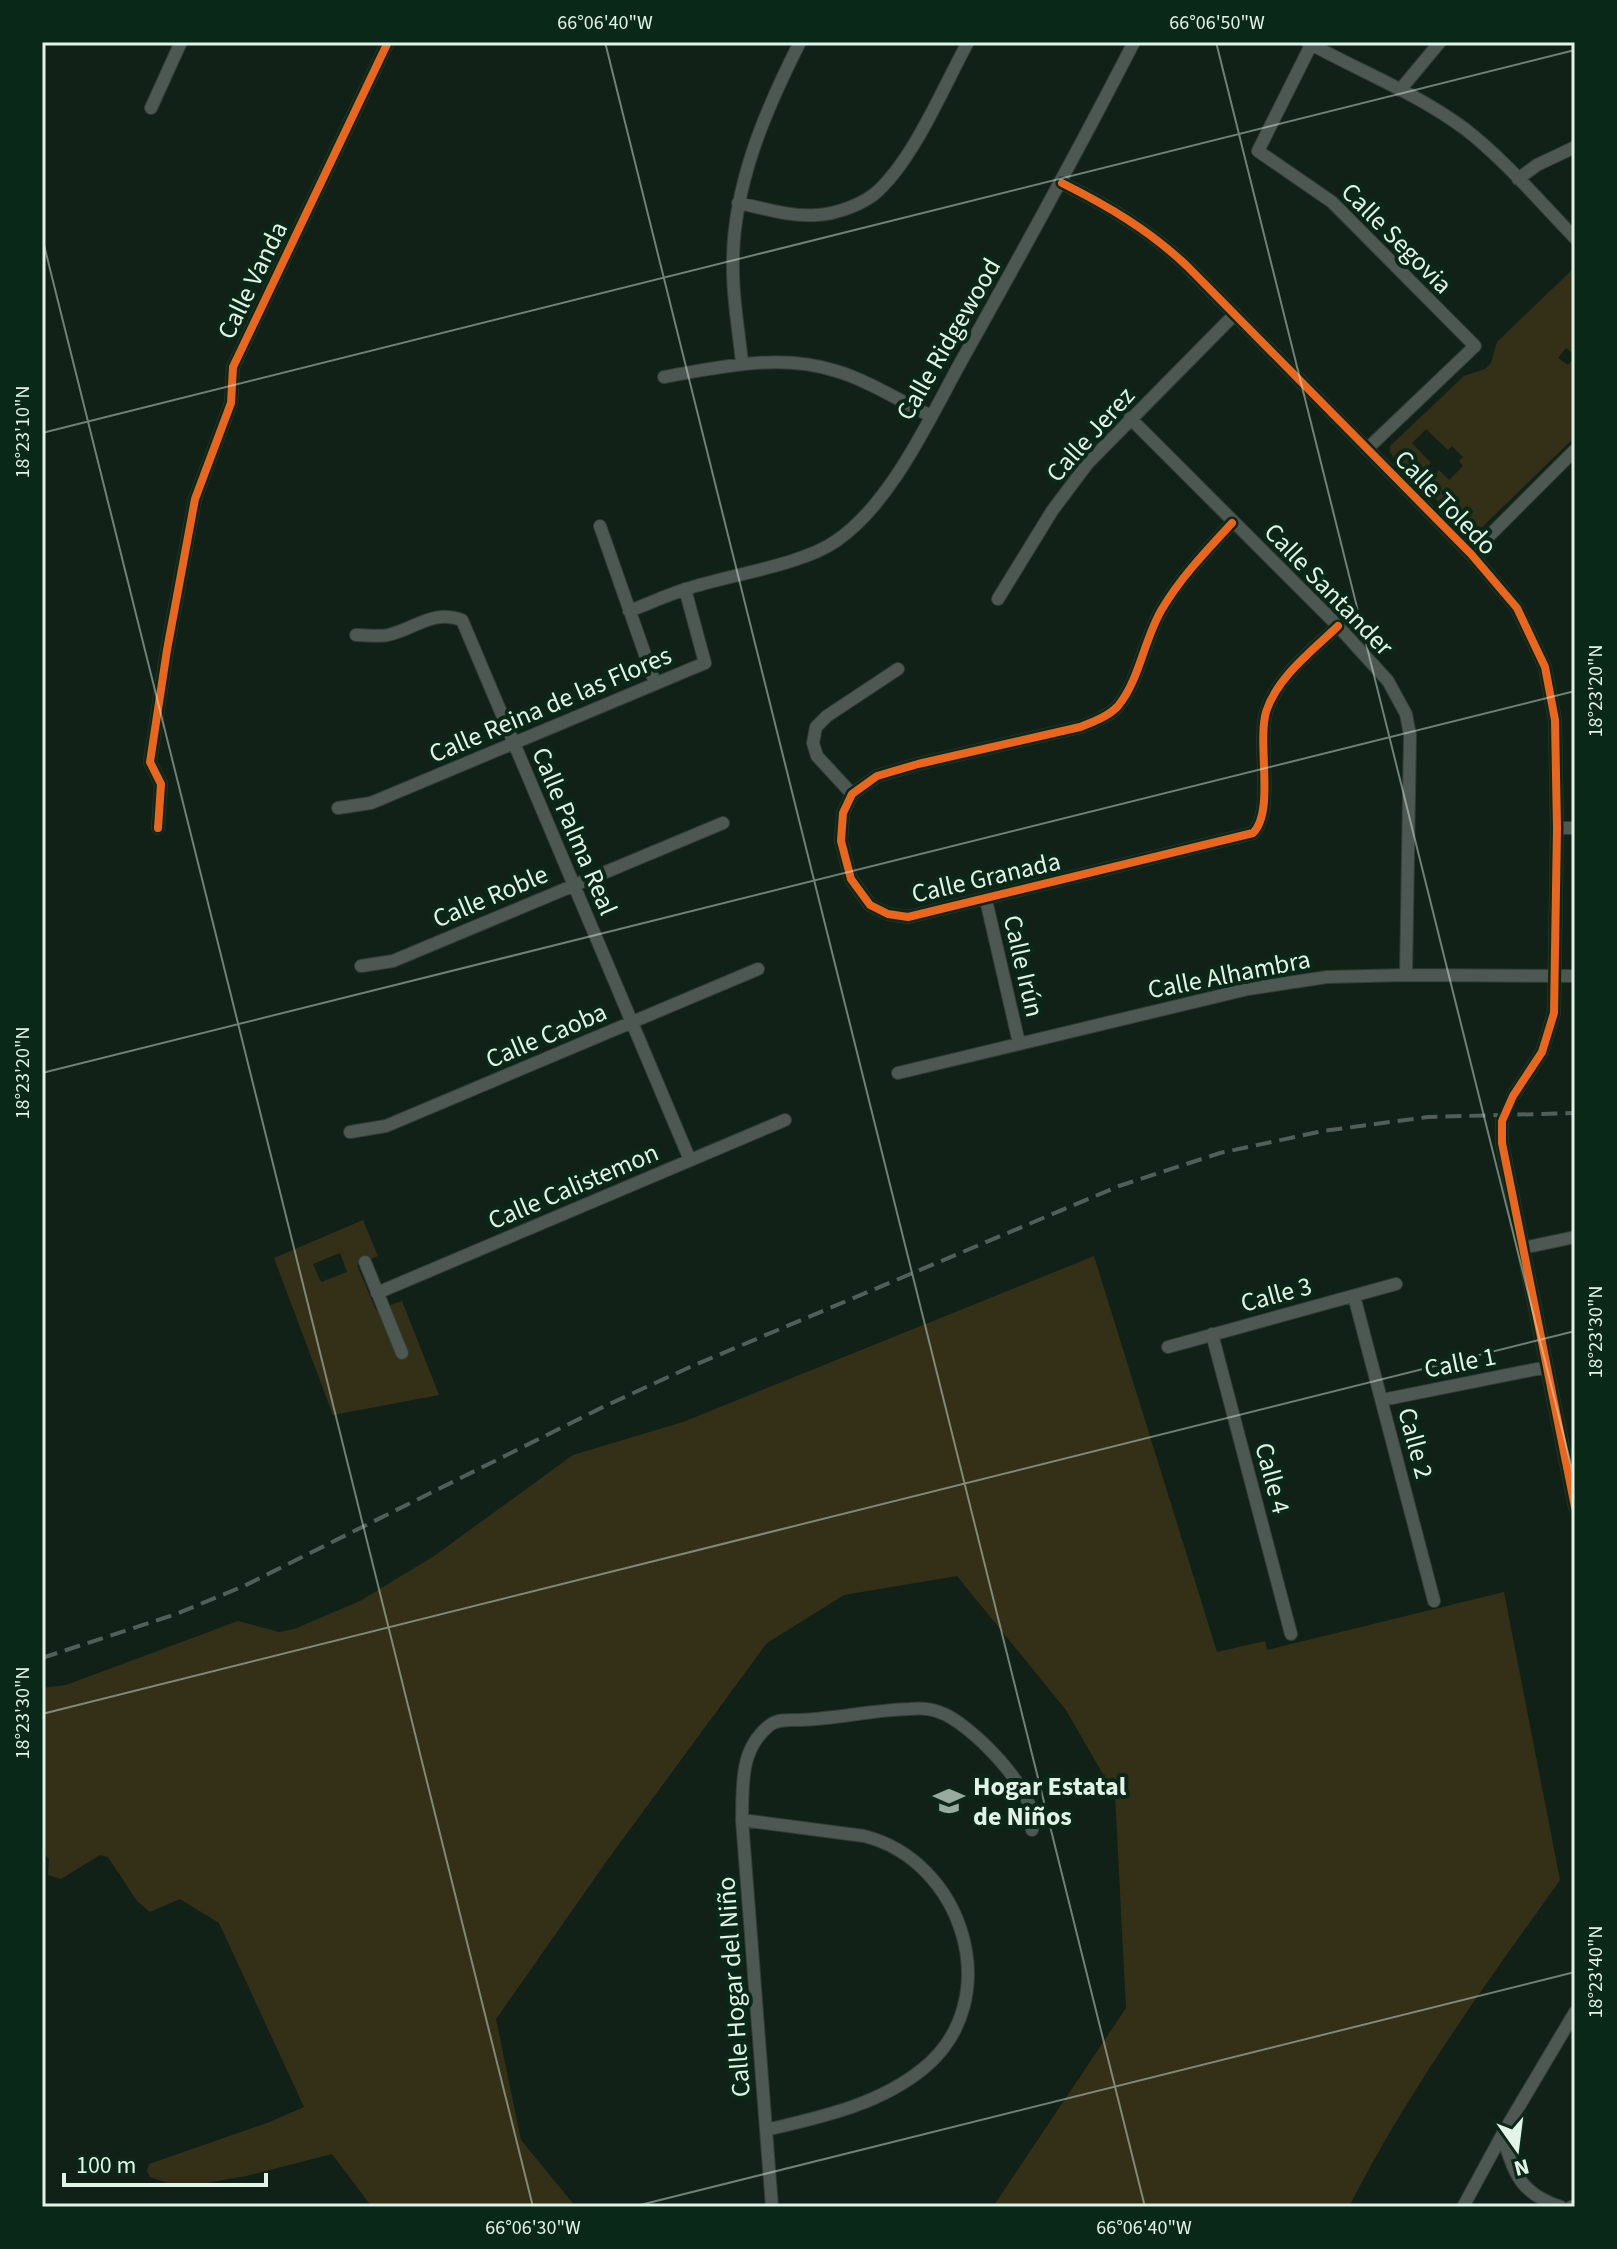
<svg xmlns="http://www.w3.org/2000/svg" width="1617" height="2249" font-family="'Source Sans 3',sans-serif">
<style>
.green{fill:#343017;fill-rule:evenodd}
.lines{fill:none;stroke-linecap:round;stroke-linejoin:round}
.minor-tunnel{stroke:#304037;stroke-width:12;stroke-dasharray:12 6;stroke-linecap:butt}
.minor-casing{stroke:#313d35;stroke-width:14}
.minor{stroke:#4d5852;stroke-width:12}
.rail{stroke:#525f58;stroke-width:4;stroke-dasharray:16 8;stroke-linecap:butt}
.cycleway-casing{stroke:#0a2817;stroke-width:13}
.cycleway{stroke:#eb651d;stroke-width:8}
.ticks{fill:none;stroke:#e2f3e7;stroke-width:2;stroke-opacity:0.45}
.labels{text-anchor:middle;stroke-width:8;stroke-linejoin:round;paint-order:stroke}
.street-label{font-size:26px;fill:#e2f3e7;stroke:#0a2817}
.poi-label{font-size:26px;font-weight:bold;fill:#e2f3e7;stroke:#0a2817;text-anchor:start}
.neatline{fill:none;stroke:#e2f3e7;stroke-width:3}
.ticks-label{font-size:20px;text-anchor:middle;fill:#e2f3e7}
</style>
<rect width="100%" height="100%" fill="#112118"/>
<path class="green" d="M 1575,267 L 1575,355 L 1566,348 L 1558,358 L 1568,365 L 1575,357 L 1575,437 L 1476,533 L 1469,532 L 1394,458 L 1390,452 L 1390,446 L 1464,376 L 1485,369 L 1491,363 L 1497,342 ZM 1426,429 L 1448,450 L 1452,446 L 1463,457 L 1459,461 L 1463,466 L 1449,480 L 1439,470 L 1435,474 L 1428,466 L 1431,463 L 1412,443 Z
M 363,1220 L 378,1256 L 357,1265 L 376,1310 L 402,1301 L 439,1395 L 333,1415 L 274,1258 ZM 340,1253 L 347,1272 L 321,1282 L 313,1264 Z
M 1094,1256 L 1217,1652 L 1265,1641 L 1267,1650 L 1504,1592 L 1560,1880 C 1485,1985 1407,2092 1349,2207 L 993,2207 L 1126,2008 L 1115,1795 L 1066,1710 L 957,1576 L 844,1595 L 767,1643 L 611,1855 L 496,2019 L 521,2140 L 576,2207 L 372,2207 L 332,2154 L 246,2176 L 189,2186 L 171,2184 L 150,2177 L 147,2171 L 149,2164 L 267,2123 L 304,2107 L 219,1923 L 180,1899 L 150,1912 L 137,1901 L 108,1857 L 100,1855 L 61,1879 L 48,1875 L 49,1859 L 42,1851 L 42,1688 L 66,1685 L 238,1621 L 279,1632 L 294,1629 L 360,1601 L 434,1556 L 573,1455 L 683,1422 Z"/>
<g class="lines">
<path class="minor-tunnel" d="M 1502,1121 L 1513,1096"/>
<defs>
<path id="minor" d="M 1307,42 C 1359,71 1417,93 1465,129 C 1505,160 1540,202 1575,238
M 1311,45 L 1258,151 L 1332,202 L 1475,346 L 1367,449
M 1400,90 L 1440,42
M 151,108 L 181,42
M 1518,179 L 1537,165 L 1575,147
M 1062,183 C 1108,206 1149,230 1187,266 L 1471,554 L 1517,608 L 1545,667 L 1555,720 L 1557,828 L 1554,1013 L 1542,1052 L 1513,1096
M 738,203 C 763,208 790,217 817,215 C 836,214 865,204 879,190 C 915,156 944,86 968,42
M 742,363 C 739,332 733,301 733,271 C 731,190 764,113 800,42
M 664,377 C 721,367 779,353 836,371 C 865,379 902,402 931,416
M 1130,418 L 1338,626 L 1388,681 L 1406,714 L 1410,735 L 1406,975
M 1232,523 C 1207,550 1181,577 1162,609 C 1144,639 1140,679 1118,706 C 1109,716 1093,722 1080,727 L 918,764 L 877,776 L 852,794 L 843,813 L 841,841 L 851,879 L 870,905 L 888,914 L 908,917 L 1253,833 C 1275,811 1257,744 1266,712 C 1277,677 1313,650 1338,626
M 600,526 L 655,683
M 1471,554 L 1575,450
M 998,599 L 1052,511 L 1088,463 L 1235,314
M 629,611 C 648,604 667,595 686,589 C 728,575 802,565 836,541 C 892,503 930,417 963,358 C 1022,253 1079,149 1134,42
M 356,635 C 366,635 379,637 388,635 C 415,629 433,609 462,620 L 690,1160
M 852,794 L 817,756 L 813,743 L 816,727 L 827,716 L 898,669
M 338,808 L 371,803 L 705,663 L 685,589
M 158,828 L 161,784 L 150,762 L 167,650 L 195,499 L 231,403 L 233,367 L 388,42
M 1557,828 L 1575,828
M 986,900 L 1019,1043
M 361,966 L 393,961 L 723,823
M 898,1073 L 1248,989 L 1327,977 L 1406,975 L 1575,976
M 1502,1121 L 1502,1143 L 1575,1507
M 350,1132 L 386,1126 L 758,969
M 1523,1248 L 1575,1237
M 365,1262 L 402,1353
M 377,1293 L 785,1120
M 1354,1296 L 1434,1601
M 1212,1334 L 1291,1634
M 1168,1347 L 1396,1284
M 1382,1400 L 1547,1367
M 742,1820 L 864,1836 C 964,1861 1007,2000 924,2068 C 879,2105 821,2117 766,2130
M 1502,2135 C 1515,2174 1519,2193 1561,2207
M 772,2207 L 742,1820 C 743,1786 739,1749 770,1725 C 778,1719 789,1720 799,1720 C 836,1719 872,1710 909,1709 C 919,1708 929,1708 939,1712 C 969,1721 1044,1797 1032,1830
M 1463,2207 L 1502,2135 L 1575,2012
M 1571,2207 L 1575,2206"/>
</defs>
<use href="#minor" class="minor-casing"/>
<use href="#minor" class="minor"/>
<path class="rail" d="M 42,1658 L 176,1614 L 244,1586 L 605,1406 L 690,1367 L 1119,1186 L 1220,1153 L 1323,1131 L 1428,1117 L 1575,1113"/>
<defs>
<path id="cycleway" d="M 1062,183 C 1108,206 1149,230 1187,266 L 1471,554 L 1517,608 L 1545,667 L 1555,720 L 1557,828 L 1554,1013 L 1542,1052 L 1513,1096 L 1502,1121 L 1502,1143 L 1575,1507
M 1232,523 C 1207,550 1181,577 1162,609 C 1144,639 1140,679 1118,706 C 1109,716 1093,722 1080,727 L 918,764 L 877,776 L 852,794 L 843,813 L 841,841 L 851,879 L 870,905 L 888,914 L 908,917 L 1253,833 C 1275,811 1257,744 1266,712 C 1277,677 1313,650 1338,626
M 158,828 L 161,784 L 150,762 L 167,650 L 195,499 L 231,403 L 233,367 L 388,42"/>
</defs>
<use href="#cycleway" class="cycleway-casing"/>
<use href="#cycleway" class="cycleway"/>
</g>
<path class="ticks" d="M 605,42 L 1145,2207M 1216,42 L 1575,1481M 42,237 L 533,2207M 42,433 L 1575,50M 42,1073 L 1575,691M 42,1714 L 1575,1331M 632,2207 L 1575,1972"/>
<defs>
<symbol id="school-bare" viewBox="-9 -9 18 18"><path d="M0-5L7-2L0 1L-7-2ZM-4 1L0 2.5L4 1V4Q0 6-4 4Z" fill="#99aa9f" stroke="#0a2817" stroke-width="2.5" paint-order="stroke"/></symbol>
</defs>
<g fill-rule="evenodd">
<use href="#school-bare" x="927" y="1779" width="44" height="44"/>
</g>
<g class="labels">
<g class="street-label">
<text transform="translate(1397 238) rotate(45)" y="9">Calle Segovia</text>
<text transform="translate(252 280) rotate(-64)" y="9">Calle Vanda</text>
<text transform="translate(948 339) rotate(-60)" y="9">Calle Ridgewood</text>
<text transform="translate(1090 434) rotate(-48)" y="9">Calle Jerez</text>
<text transform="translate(1446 502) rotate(46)" y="9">Calle Toledo</text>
<text transform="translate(1329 589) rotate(46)" y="9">Calle Santander</text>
<text transform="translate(550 704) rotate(-23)" y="9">Calle Reina de las Flores</text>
<text transform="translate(575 831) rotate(67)" y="9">Calle Palma Real</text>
<text transform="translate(986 877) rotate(-13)" y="9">Calle Granada</text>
<text transform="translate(490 896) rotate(-23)" y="9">Calle Roble</text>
<text transform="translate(1024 966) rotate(77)" y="9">Calle Irún</text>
<text transform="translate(1229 974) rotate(-11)" y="9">Calle Alhambra</text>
<text transform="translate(546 1035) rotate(-23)" y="9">Calle Caoba</text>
<text transform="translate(573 1186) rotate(-23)" y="9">Calle Calistemon</text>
<text transform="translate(1276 1294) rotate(-15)" y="9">Calle 3</text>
<text transform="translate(1460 1362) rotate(-11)" y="9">Calle 1</text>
<text transform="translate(1416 1443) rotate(75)" y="9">Calle 2</text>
<text transform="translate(1273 1478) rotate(75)" y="9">Calle 4</text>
<text transform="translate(733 1987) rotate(-94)" y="9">Calle Hogar del Niño</text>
</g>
<g class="poi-label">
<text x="973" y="1795">Hogar Estatal<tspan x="973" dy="30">de Niños</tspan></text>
</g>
</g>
<rect width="1617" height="2249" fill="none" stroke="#0a2817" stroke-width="88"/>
<g transform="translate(1517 2149) rotate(166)" stroke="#0a2817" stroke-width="6" paint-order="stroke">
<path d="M0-6L14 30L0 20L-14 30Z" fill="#e2f3e7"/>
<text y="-12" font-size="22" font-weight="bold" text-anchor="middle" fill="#e2f3e7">N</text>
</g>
<path d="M64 2173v12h202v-12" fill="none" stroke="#e2f3e7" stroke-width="4"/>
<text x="76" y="2173" font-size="24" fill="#e2f3e7" stroke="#0a2817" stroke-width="6" paint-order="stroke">100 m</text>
<rect x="44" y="44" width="1529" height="2161" class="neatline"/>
<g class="ticks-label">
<text x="605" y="29">66°06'40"W</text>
<text x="1217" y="29">66°06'50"W</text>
<text transform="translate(22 432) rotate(-90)" y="7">18°23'10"N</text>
<text transform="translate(1595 691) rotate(-90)" y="7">18°23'20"N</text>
<text transform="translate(22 1073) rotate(-90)" y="7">18°23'20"N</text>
<text transform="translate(1595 1332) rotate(-90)" y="7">18°23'30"N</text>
<text transform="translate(22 1713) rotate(-90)" y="7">18°23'30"N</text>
<text transform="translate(1595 1972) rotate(-90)" y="7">18°23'40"N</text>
<text x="533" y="2234">66°06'30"W</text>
<text x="1144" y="2234">66°06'40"W</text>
</g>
</svg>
